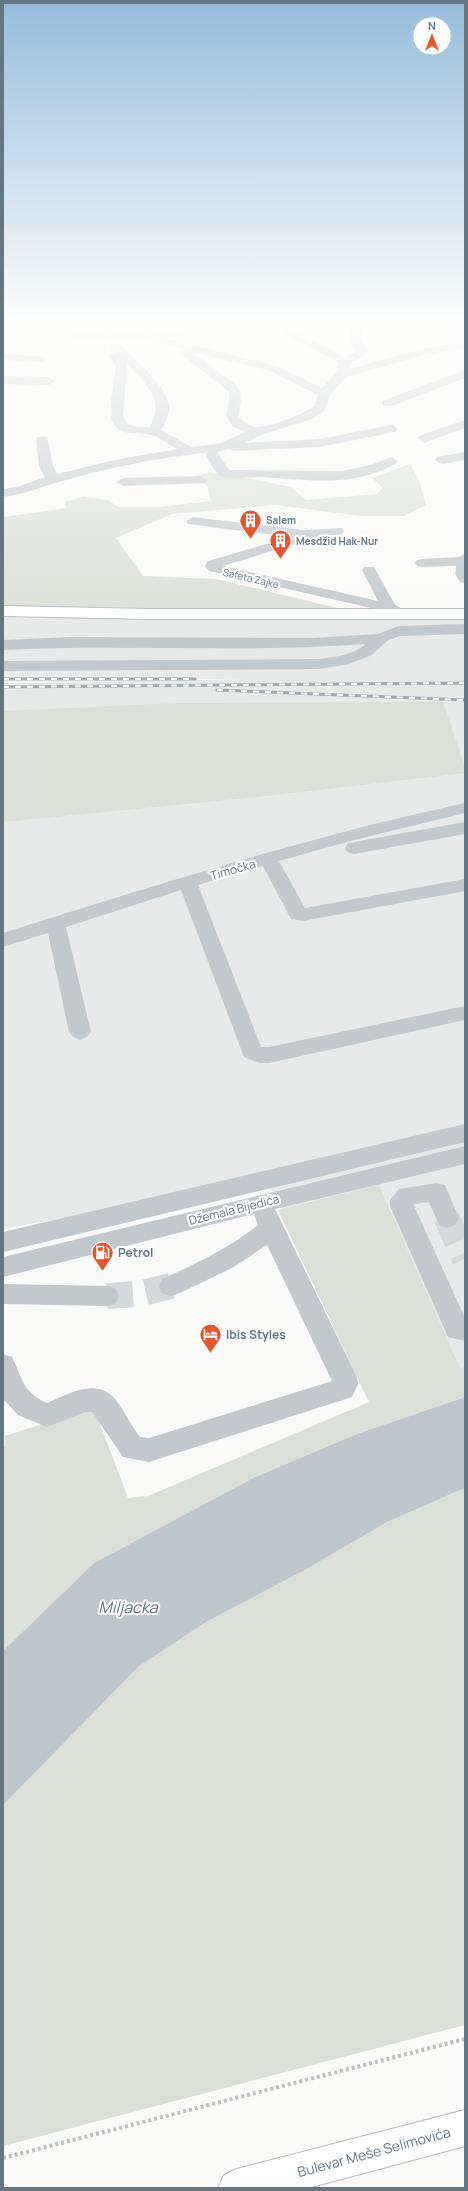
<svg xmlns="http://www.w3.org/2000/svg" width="468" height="2191" font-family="Manrope,sans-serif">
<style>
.built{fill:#e8e9e9}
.green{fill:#dadfd7}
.water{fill:#bbc7cb}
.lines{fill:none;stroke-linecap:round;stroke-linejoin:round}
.minor-tunnel{stroke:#d5d9db;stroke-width:26;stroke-dasharray:26 13;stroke-linecap:butt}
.major-casing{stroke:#b5babe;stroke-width:2}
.path{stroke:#bbbfc2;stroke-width:4;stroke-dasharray:3 3;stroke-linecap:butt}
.minor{fill:#c3c8cc;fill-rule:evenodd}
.major{fill:#fff;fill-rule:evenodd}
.rail-casing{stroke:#a2aab0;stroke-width:3}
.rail{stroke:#fff;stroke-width:2;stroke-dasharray:6;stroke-linecap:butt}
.labels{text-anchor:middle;stroke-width:4;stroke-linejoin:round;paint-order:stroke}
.far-poi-label{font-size:10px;font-weight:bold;fill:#657683;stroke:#fff;text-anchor:start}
.far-street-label{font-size:10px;fill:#657683;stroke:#fff}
.street-label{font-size:12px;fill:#657683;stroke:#fff}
.poi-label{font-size:12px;font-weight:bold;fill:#657683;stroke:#fff;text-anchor:start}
.near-street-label{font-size:14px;fill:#657683;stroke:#fff}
.near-water-label{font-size:16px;font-style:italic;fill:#60757c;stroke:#fff}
</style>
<rect width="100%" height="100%" fill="#fafaf8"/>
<path class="built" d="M 3,613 L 465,614 L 465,1383 L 376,1409 L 267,1180 L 3,1229 L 3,683 L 250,679 L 3,679 Z"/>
<path class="green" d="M 410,464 L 419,480 L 426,505 L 404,516 L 361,516 L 276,505 L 172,514 L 116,538 L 143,576 L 216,579 L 350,611 L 3,607 L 3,517 L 67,508 L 65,502 L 83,497 L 108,500 L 118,507 L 160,507 L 211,501 L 207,484 L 185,480 L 210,472 L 248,478 L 291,487 L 306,500 L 377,494 L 383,488 L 372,478 Z
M 443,702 L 465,767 L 465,773 L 275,795 L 3,822 L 3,711 L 182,703 Z
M 379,1185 L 460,1368 L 465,1367 L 465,1397 L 357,1434 L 255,1477 L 94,1563 L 3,1651 L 3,1449 L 5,1446 L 5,1436 L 86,1410 L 96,1413 L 128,1498 L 148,1496 L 369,1402 L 278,1210 Z
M 465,1488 L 465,2025 L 3,2146 L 3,1805 L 5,1801 L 138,1667 L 206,1622 L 303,1571 L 387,1522 Z"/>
<path class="water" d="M 465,1397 L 465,1488 L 387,1522 L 303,1571 L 206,1622 L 138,1667 L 3,1805 L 3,1651 L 94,1563 L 255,1477 L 357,1434 Z"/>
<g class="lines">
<path class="minor-tunnel" d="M 447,1218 L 465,1259
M 107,1296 L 138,1294 L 171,1286"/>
<defs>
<path id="major" d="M 3,606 L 149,609 L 465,609 L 465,619 L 149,619 L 3,616 Z
M 465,2110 L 465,2146 L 308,2188 L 218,2188 L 224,2175 L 237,2169 Z"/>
</defs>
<use href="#major" class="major-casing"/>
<path class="path" d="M 3,2158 L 465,2039"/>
<path class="minor" d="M 56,324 L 69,324 L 78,331 L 106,334 L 143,333 L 153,335 L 159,332 L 202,328 L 208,331 L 206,333 L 164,338 L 276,366 L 322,388 L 336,373 L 338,362 L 286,335 L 284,333 L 286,331 L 294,331 L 344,357 L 356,352 L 349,339 L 353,324 L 364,324 L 361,339 L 368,353 L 350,363 L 349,369 L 426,348 L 465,342 L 465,348 L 427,354 L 346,377 L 330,395 L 324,411 L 312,419 L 261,435 L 244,443 L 320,439 L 391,425 L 395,426 L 397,429 L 395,432 L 320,447 L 234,451 L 229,449 L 217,452 L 229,470 L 342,471 L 371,465 L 391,457 L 398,461 C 395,465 389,467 385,469 C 344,488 297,478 254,477 C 245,477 232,480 223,477 C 215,475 210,461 205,453 C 156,458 106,468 59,482 C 40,487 23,495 3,497 L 3,489 L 17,487 L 45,477 L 39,466 L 36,440 L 37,437 L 47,437 L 48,440 L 53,466 L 57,474 L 115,460 L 177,449 C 169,445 161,438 152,435 C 139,431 115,439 111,416 C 109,405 115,378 116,366 L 109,356 L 115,353 L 110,347 L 112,345 L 120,345 C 134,358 167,386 169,406 C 170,414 165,423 161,430 L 191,447 L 218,444 L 246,432 L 233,427 L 226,416 L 230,394 L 227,390 L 181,354 L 179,352 L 182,349 C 170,346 156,341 143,340 C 116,336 76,350 56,324 ZM 192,352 L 268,370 L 318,395 L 314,406 C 301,415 276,425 259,427 C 252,428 242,422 238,416 L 242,394 L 235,384 ZM 127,364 C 146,384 165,398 150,427 L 137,427 L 127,424 L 123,416 Z
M 410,324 L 431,324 L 426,327 L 404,330 L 402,328 L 404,326 Z
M 3,354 L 40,356 L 46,359 L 40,362 L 3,360 Z
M 465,370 L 465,378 L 392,406 L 384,406 L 382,403 L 384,400 Z
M 3,376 L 49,377 L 55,381 L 49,385 L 3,384 Z
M 465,420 L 465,428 L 424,443 L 418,439 L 419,436 Z
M 465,452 L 465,460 L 442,464 L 435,460 L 437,457 Z
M 200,476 L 207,480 L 205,483 L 123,486 L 116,482 L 123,478 Z
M 193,517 L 304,530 L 342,528 L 344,531 L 342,534 L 308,538 L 305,541 L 223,566 L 378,601 L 362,570 L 364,567 L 374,567 L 395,605 L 408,612 L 411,615 L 408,618 L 398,618 L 384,611 L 209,571 L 205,566 L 208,561 L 290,537 L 188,524 L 186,521 Z
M 465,554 L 465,583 L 460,582 L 455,574 L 456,566 L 422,567 L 417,566 L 415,563 L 417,560 L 422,559 L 459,557 Z
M 465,624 L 465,634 L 400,636 L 387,641 L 372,655 L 349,664 L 319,669 L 3,671 L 3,661 L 319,659 C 335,657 353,655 366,644 C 245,653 124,644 3,650 L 3,640 L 71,637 L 312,638 L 378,634 L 398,626 Z
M 465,803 L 465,813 L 354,840 L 279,861 L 305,908 L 465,879 L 465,891 L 303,921 L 291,919 L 263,866 L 198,885 L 261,1047 L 269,1047 L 465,1006 L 465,1020 L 269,1063 L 259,1063 L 244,1057 L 181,890 L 66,927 L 91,1032 L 87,1037 L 80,1040 L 73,1037 L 69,1032 L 48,933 L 3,947 L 3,933 C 156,885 308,837 465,803 Z
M 465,822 L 465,834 L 354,854 L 347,852 L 345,848 L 347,844 L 354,842 Z
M 465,1124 L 465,1142 L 3,1252 L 3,1232 Z
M 465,1146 L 465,1164 L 275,1209 L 357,1377 L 358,1384 L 352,1397 L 149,1462 L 123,1457 L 92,1412 L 85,1412 L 47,1427 L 18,1415 L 4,1400 L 3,1354 L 12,1357 C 23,1379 22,1392 47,1403 C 66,1395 96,1377 114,1398 C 124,1409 130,1425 140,1437 L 149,1438 L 332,1381 L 267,1245 L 232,1268 L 180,1293 L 171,1296 L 162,1293 L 159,1286 L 162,1279 C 196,1264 229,1248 258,1225 L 254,1214 L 3,1277 L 3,1257 Z
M 437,1183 L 445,1185 L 459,1218 L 455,1225 L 447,1228 L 439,1225 L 429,1202 L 414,1204 L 414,1206 L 465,1318 L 465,1341 L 448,1337 L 390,1206 L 390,1200 L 399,1189 Z
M 3,1284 L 107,1286 L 116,1289 L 119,1296 L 116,1303 L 107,1306 L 3,1304 Z"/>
<use href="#major" class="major"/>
<defs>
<path id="rail" d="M 3,679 L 195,679
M 3,687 L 465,683
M 217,690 L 465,700"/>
</defs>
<use href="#rail" class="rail-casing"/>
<use href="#rail" class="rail"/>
</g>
<linearGradient id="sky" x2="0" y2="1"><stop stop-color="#96bcdc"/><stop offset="0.51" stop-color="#fdfdfc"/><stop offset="1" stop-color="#fdfdfc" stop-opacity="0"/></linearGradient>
<rect width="468" height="631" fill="url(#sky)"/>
<defs>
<symbol id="building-pin" viewBox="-11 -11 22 30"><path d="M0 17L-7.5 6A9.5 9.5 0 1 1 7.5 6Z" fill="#e4572e" stroke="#fff"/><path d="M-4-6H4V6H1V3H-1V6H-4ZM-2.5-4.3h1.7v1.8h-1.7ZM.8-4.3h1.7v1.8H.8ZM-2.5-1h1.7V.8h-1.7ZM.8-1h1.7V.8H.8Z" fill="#fff"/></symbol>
<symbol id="fuel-pin" viewBox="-11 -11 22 30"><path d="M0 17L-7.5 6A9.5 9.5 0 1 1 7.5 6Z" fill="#e4572e" stroke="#fff"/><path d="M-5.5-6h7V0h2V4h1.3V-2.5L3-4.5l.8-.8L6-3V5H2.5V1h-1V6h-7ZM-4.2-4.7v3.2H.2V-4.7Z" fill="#fff"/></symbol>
<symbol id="hotel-pin" viewBox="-11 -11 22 30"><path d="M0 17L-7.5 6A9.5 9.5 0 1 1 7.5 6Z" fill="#e4572e" stroke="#fff"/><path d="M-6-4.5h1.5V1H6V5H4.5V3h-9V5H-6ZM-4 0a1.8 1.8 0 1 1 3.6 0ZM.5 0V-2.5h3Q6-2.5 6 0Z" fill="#fff"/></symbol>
</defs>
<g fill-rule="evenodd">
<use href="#building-pin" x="238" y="508" width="25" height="34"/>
<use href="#building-pin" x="268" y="528" width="25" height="34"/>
<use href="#fuel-pin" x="90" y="1240" width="25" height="34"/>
<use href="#hotel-pin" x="198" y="1322" width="25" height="34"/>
</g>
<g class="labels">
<g class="far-poi-label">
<text x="266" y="524">Salem</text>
<text x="296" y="545">Mesdžid Hak-Nur</text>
</g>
<g class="far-street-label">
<text transform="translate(251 578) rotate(13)" y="4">Safeta Zajke</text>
</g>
<g class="street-label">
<text transform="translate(233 870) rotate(-16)" y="4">Timočka</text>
<text transform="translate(234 1210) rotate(-14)" y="4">Džemala Bijedića</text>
</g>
<g class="poi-label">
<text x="118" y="1257">Petrol</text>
<text x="226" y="1339">Ibis Styles</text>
</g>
<g class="near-street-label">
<text transform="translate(374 2152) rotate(-15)" y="5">Bulevar Meše Selimovića</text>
</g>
<g class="near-water-label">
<text x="128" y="1613">Miljacka</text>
</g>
</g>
<rect width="468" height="2191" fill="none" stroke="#657683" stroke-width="8"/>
<g transform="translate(432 36)"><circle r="19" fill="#ffffff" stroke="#c1c8cd"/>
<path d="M0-3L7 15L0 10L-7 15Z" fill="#e4572e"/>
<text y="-6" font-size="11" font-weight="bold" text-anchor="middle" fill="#657683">N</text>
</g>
</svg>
